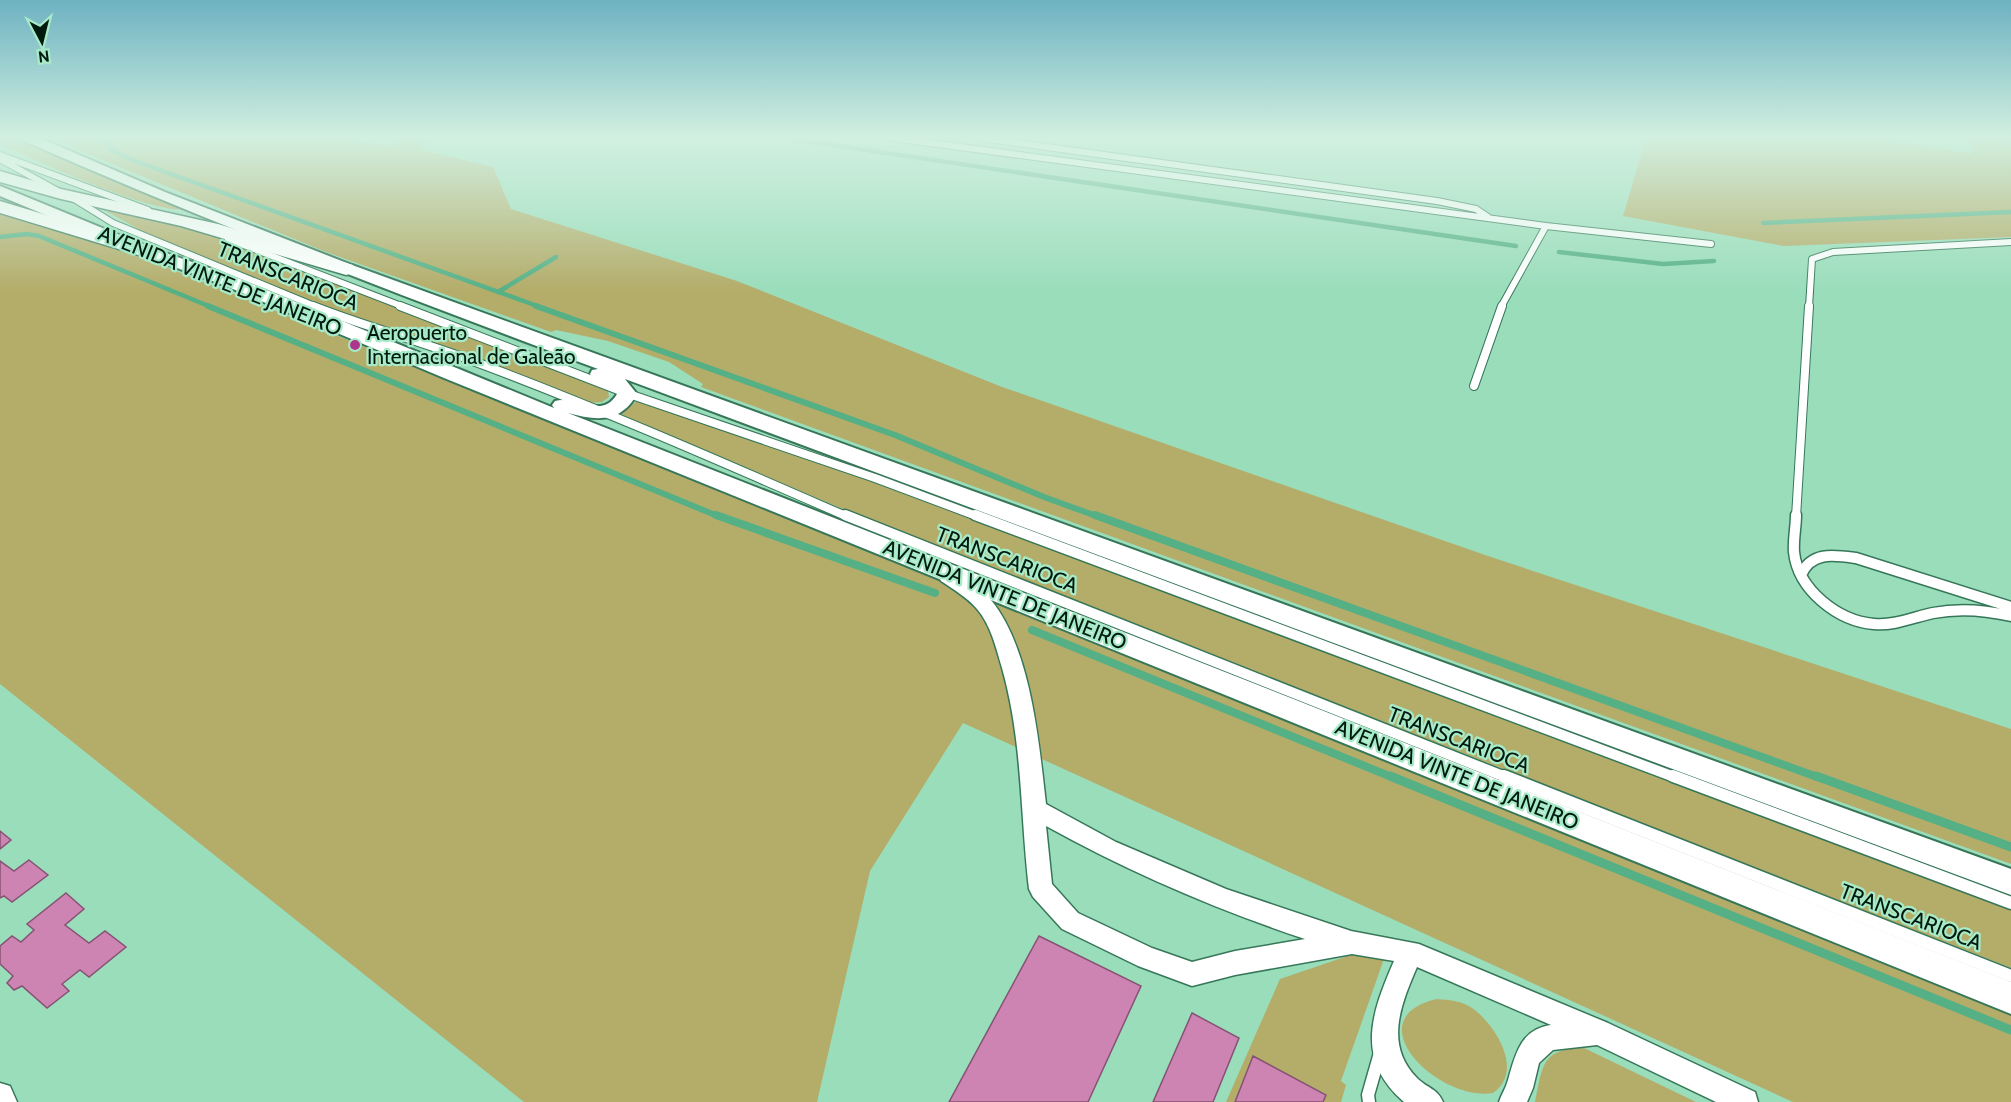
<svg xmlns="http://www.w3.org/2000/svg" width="2011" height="1102" font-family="Cabin,sans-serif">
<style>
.green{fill:#b4ac69}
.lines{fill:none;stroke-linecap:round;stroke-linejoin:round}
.stream-far3{stroke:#55b086;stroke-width:4.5}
.stream-far2{stroke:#55b086;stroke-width:6}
.stream-far1{stroke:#55b086;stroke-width:8}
.stream{stroke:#55b086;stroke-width:9}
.building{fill:#ce84b3;stroke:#865273;stroke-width:1.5}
.service-far3-casing{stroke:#367759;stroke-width:8}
.service-far2-casing{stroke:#367759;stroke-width:10}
.service-far1-casing{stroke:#367759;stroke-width:13}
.service-casing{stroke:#367759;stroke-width:15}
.minor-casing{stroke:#367759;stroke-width:3}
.tertiary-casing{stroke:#367759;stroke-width:4}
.secondary-casing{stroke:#367759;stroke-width:3}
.service-far3{stroke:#fff;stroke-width:6}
.service-far2{stroke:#fff;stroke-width:8}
.service-far1{stroke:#fff;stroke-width:10}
.service{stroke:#fff;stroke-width:12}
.minor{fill:#fff;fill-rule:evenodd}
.tertiary{fill:#fff;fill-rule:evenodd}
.secondary{fill:#fff;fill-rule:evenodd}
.poi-dot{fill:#af378b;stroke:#a7eac8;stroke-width:2}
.labels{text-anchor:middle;stroke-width:4.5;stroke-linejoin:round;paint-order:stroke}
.street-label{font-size:21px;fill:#011a0f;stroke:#a7eac8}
.poi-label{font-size:21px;fill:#011a0f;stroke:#a7eac8;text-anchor:start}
</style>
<rect width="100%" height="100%" fill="#9addbb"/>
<path class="green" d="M 0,138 L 20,138 L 182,209 C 155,214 29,159 0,143 Z
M 63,138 L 337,138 L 392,146 L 402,138 L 431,138 L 419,149 L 493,167 L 511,209 L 737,281 L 1002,387 L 1488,556 L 2011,729 L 2011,864 L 701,387 L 703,384 L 669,362 L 608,341 L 556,330 L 551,332 L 326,252 L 76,149 L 69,145 Z
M 1646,138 L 1878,138 L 1972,154 L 1971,138 L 2011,138 L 2011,237 L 1784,246 L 1623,216 Z
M 95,205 L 185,225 L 608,391 L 609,397 L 602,402 L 591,403 L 473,356 L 364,321 L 236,271 L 153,237 Z
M 0,211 L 151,261 L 2011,1007 L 2011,1102 L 1793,1102 L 963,723 L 870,871 L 817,1102 L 524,1102 L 0,684 Z
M 637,401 L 906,493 L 2011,909 L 2011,968 L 876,523 L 619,415 Z
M 1371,948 L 1385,956 L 1341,1081 L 1346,1085 L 1341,1102 L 1323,1102 L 1325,1094 L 1253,1056 L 1235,1102 L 1226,1102 L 1280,979 Z
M 1437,999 C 1450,1000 1462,1001 1472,1008 C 1495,1024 1525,1071 1493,1093 C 1437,1102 1354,1018 1437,999 Z
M 1584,1048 L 1696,1102 L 1535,1102 C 1543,1065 1541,1049 1584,1048 Z"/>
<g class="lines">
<path class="stream-far3" d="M 108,138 L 111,150 L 135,161 L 540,307
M 785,138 L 1516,246
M 1763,223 L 2011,212
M 0,237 L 27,234 L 39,236 L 211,307
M 1559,252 L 1663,264 L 1714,261
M 498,292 L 556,257"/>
<path class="stream-far2" d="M 208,306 L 720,517
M 536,306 L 895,435 L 1044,497 L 1099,517"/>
<path class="stream-far1" d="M 716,515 L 935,593
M 1095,515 L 1820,778
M 1032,630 L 1394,778"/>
<path class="stream" d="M 1390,776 L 2011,1030
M 1816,776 L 2011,847"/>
</g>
<path class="building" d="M 0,831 L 11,840 L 0,849 Z
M 29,860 L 48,875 L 12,902 L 4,896 L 0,898 L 0,861 L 14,871 Z
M 66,893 L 84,909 L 65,925 L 89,943 L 105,931 L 126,947 L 89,977 L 80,970 L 62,984 L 69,991 L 47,1008 L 22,986 L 14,990 L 7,983 L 13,976 L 0,964 L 0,946 L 12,936 L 21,942 L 34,930 L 27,924 Z
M 1039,936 L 1141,986 L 1088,1102 L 949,1102 Z
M 1192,1013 L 1239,1038 L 1213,1102 L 1153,1102 Z
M 1253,1056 L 1326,1095 L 1323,1102 L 1235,1102 Z"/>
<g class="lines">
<defs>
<path id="service-far3" d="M 893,138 L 1546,226 L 1711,244
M 982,138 L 1437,201 L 1476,209 L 1488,217
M 0,155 L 148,210
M 0,159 L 56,190
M 71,197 L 113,223 L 317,307
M 228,239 L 404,307
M 1501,307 L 1546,226
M 1809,307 L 1812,259 L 1833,252 L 2011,242"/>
<path id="service-far2" d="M 313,306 C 366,327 420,341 473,361 C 599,408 724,463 848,517
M 400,306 L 626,393 L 875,478 L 979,517
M 1474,386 L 1502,306
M 1796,517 L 1809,306"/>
<path id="service-far1" d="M 845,515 L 1508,778
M 975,515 L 1677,778
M 1796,515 C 1796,527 1793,540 1794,552 C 1798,590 1838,621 1874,624 C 1894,626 1914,617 1933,613 C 1959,608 1985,610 2011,616
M 1801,575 C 1811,551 1834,555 1856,558 L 2011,607"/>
<path id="service" d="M 1504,776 L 2011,976
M 1673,776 L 2011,903
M 1369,1102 L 1368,1095 L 1380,1053"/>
<path id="minor" d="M 948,569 L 955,571 C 966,580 982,589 991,600 C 1031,649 1039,743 1046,804 L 1116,842 L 1226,889 L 1351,931 L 1419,944 L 1608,1023 L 1755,1092 L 1758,1102 L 1716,1102 L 1597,1045 L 1553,1050 L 1539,1063 L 1533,1088 L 1527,1102 L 1499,1102 C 1501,1095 1506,1088 1508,1080 C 1515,1056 1520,1029 1551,1025 L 1417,967 C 1401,1004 1384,1045 1417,1078 C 1427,1088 1438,1089 1443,1102 L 1404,1102 C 1354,1059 1372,1012 1394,961 L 1352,954 L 1235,975 L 1192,986 L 1138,966 L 1062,929 L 1033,897 L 1029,889 C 1020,814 1023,742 1002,668 C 996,648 991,625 977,609 C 968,598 953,589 941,581 L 939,576 L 941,571 ZM 1046,826 C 1129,872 1215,909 1305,939 L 1235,951 L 1192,962 L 1152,948 L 1078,913 L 1052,884 Z
M 0,1083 L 10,1086 L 17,1102 L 0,1102 Z"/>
<path id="tertiary" d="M 22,138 L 40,138 L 165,192 L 352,265 L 2011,869 L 2011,895 L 625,379 L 637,394 C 621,423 597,421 568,413 L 2011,982 L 2011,1014 L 444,378 L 221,284 L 139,254 L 0,196 L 0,186 L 5,188 L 151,248 L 233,276 L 554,408 L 552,405 L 555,401 C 576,395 602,420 617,394 C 611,383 597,384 590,374 L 592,370 L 598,369 C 405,297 213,224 24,141 Z"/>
<path id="secondary" d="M 0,171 L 61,189 L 218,224 L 353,265 L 356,269 L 353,273 L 346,275 L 181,226 L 61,199 L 0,182 Z
M 0,201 L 152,247 L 155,251 L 152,255 L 145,257 L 0,213 Z"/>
</defs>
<use href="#service-far3" class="service-far3-casing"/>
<use href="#service-far2" class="service-far2-casing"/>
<use href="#service-far1" class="service-far1-casing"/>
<use href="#service" class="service-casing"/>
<use href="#minor" class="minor-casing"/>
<use href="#tertiary" class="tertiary-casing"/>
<use href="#secondary" class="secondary-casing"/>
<use href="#service-far3" class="service-far3"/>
<use href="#service-far2" class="service-far2"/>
<use href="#service-far1" class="service-far1"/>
<use href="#service" class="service"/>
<use href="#minor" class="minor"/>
<use href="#tertiary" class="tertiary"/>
<use href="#secondary" class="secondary"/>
</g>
<linearGradient id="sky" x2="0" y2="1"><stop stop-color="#6db2c1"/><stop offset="0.47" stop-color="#d2f0e0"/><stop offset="1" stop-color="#d2f0e0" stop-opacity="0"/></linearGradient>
<rect width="2011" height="292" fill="url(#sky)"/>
<circle class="poi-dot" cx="355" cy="345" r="6"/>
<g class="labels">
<g class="street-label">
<text transform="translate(288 276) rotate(22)" y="7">TRANSCARIOCA</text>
<text transform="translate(220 281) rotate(22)" y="7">AVENIDA VINTE DE JANEIRO</text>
<text transform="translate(1007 560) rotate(21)" y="7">TRANSCARIOCA</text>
<text transform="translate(1005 595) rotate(22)" y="7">AVENIDA VINTE DE JANEIRO</text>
<text transform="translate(1459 740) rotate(21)" y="7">TRANSCARIOCA</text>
<text transform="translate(1457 775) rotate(22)" y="7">AVENIDA VINTE DE JANEIRO</text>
<text transform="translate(1911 917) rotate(21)" y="7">TRANSCARIOCA</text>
</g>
<g class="poi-label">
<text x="367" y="340">Aeropuerto<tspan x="367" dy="24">Internacional de Galeão</tspan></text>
</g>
</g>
<g transform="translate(42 42) rotate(173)" stroke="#a7eac8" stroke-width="4.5" paint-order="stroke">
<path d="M0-4.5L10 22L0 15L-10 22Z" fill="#011a0f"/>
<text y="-9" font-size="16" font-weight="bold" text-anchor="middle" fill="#011a0f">N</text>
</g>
</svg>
